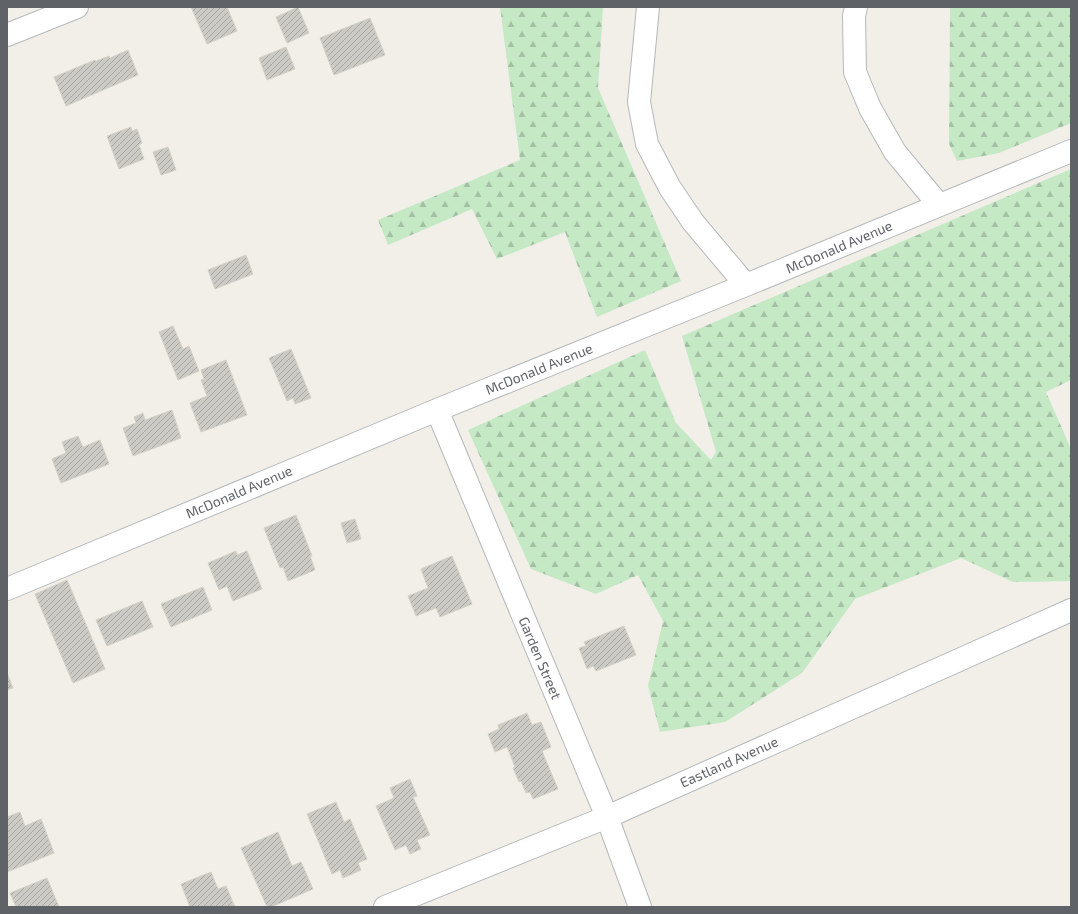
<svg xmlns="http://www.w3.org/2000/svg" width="1078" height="914" font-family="'Exo 2',sans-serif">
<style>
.forest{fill:url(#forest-firs)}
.building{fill:url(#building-hatch);stroke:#d6d1c6}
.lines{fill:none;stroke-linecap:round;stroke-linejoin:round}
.street-casing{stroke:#b5b8bc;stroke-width:24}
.street{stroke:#fff;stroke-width:22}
.labels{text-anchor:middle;stroke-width:3;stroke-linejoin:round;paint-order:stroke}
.street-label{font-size:14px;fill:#5f6368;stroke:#fff}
</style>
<defs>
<pattern id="forest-firs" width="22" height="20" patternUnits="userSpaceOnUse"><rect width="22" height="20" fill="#c5e8c5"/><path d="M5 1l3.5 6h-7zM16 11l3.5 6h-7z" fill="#a3c0a4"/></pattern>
<pattern id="building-hatch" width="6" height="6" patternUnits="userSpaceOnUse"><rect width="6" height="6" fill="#cccac5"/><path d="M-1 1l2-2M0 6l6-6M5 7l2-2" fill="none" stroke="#a9a8a4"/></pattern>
</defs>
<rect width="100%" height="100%" fill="#f1efe8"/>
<path class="forest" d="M 500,7 L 603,7 L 598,88 L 681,281 L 597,317 L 565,232 L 497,259 L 472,209 L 388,245 L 378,220 L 520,160 Z
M 950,7 L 1071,7 L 1071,123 L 999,153 L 957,161 L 949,144 Z
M 1071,169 L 1071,380 L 1046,392 L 1071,449 L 1071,581 L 1013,582 L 961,558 L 855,599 L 802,673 L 725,722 L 660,732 L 648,686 L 663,621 L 638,575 L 596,594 L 531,569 L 468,430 L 645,350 L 676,423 L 711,460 L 716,452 L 682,336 Z"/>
<path class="building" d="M 191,7 L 227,7 L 237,31 L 207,44 Z
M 298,7 L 309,33 L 287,43 L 276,17 Z
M 370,18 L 385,55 L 334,75 L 320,38 Z
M 286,47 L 295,69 L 267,80 L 259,58 Z
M 128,50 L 138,75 L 66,106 L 54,77 L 95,60 L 96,61 L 109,56 L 110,58 Z
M 131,127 L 132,131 L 137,129 L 142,143 L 139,145 L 144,159 L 119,169 L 107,136 Z
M 168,147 L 176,170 L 161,175 L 153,152 Z
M 246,255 L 253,274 L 215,289 L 208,270 Z
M 173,326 L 183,349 L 189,346 L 199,371 L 178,380 L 159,332 Z
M 291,349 L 311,398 L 295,404 L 293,398 L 287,401 L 269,358 Z
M 226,360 L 247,415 L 201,432 L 190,403 L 207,396 L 201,380 L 204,379 L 201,370 Z
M 172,410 L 181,438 L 133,456 L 123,428 L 136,423 L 134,417 L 143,413 L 145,420 Z
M 78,436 L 83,447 L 100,440 L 109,464 L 61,483 L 52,459 L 66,453 L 62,442 Z
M 296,515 L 312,556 L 310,556 L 315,570 L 288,581 L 283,567 L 280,568 L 264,528 Z
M 355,519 L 361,539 L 347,543 L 341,523 Z
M 236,551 L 237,555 L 247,551 L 262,589 L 233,601 L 227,586 L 219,590 L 208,563 Z
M 452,556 L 472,604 L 440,617 L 436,608 L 416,616 L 408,596 L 428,588 L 421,569 Z
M 67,580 L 105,669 L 73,683 L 35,594 Z
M 203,587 L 212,610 L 171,627 L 161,604 Z
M 142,601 L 153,627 L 107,646 L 96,620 Z
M 624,626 L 636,655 L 596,671 L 593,666 L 587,669 L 579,648 L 586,646 L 584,642 Z
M 7,673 L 13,688 L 7,690 Z
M 527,713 L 532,725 L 541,722 L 551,747 L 542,751 L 558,789 L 533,799 L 530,792 L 526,793 L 521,781 L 519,782 L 513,768 L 515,767 L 507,747 L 495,752 L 488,734 L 499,729 L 498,725 Z
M 410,779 L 417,796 L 413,797 L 430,835 L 417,840 L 421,849 L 410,854 L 406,845 L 395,850 L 376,806 L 394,798 L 390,788 Z
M 336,802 L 344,822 L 350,819 L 367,859 L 358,863 L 361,870 L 343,878 L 340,870 L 332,874 L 307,814 Z
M 20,812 L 25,826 L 41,819 L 54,853 L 7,872 L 7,817 Z
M 278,832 L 292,866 L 301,862 L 313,889 L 271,907 L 267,907 L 241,848 Z
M 211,872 L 218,889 L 226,886 L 235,907 L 190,907 L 181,884 Z
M 47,878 L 59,907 L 16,907 L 10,893 Z"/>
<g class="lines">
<defs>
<path id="street" d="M 648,7 L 639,102 L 647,144 L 670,188 L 693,222 L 746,285
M 856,7 L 854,16 L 855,72 L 870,108 L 895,152 L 939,205
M 7,35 L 77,7
M 437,410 L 607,817 L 640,907
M 7,589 L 437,410 L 746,285 L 1071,151
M 385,907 L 607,817 L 1071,610"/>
</defs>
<use href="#street" class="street-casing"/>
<use href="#street" class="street"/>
</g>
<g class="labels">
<g class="street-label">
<text transform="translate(839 247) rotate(-23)" y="5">McDonald Avenue</text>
<text transform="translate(539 369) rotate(-22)" y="5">McDonald Avenue</text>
<text transform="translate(239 492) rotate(-23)" y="5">McDonald Avenue</text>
<text transform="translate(540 658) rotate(67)" y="5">Garden Street</text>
<text transform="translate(729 762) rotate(-24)" y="5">Eastland Avenue</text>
</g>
</g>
<rect width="1078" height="914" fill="none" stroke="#5f6368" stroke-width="16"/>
</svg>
